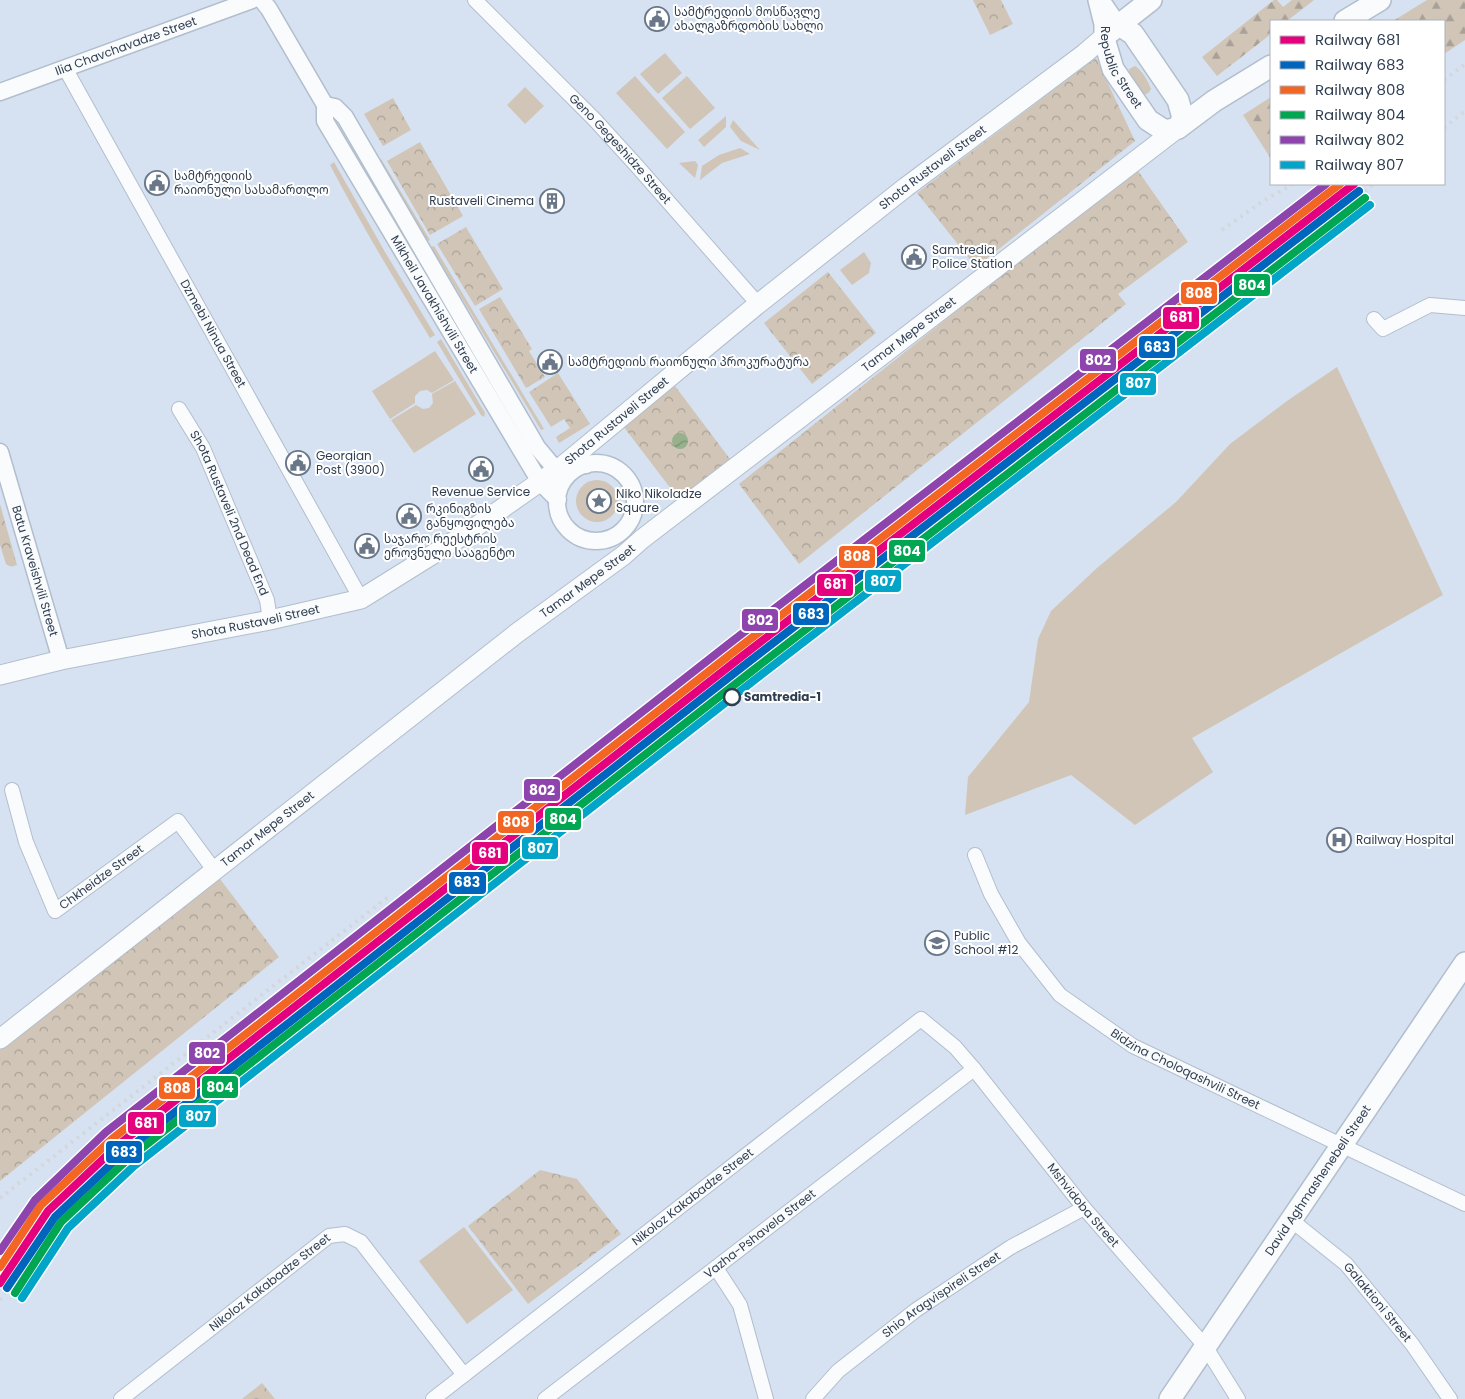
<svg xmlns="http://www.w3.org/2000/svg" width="1465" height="1399" font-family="Poppins,'Noto Sans Georgian',sans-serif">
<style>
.green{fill:#d0c5b7}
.forest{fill:url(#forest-firs)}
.park{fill:url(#park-crowns)}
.water{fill:url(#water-waves)}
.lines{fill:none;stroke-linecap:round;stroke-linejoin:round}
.minor-casing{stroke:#b2becd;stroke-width:16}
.tertiary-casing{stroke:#b2becd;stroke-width:19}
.secondary-casing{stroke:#b2becd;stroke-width:21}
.primary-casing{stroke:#b2becd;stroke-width:24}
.minor{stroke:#f9fbfd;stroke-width:14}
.tertiary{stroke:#f9fbfd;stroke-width:16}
.secondary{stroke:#f9fbfd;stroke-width:19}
.primary{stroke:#f9fbfd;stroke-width:21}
.rail{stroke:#d3d7dc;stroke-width:4;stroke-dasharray:2.5 5;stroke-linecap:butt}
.rail-1-casing{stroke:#fff;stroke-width:11}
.rail-2-casing{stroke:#fff;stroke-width:11}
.rail-3-casing{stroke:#fff;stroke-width:11}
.rail-4-casing{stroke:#fff;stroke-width:11}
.rail-5-casing{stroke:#fff;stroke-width:11}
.rail-6-casing{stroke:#fff;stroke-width:11}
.rail-1{stroke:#e5007d;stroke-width:8}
.rail-2{stroke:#0065bd;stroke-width:8}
.rail-3{stroke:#f26522;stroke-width:8}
.rail-4{stroke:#00a651;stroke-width:8}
.rail-5{stroke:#8e44ad;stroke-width:8}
.rail-6{stroke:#02a4c8;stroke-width:8}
.stop-dot{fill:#fff;stroke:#2f3e50;stroke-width:2.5}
.labels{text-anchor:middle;stroke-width:4;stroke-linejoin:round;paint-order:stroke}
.poi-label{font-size:12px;fill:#2f3e50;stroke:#fff;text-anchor:start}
.street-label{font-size:12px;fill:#2f3e50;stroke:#fff}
.stop-label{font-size:12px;font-weight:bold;fill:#2f3e50;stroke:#fff;text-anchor:start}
.line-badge{stroke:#fff;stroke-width:2}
.badge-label{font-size:14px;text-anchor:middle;font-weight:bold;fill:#fff}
</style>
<defs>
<pattern id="forest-firs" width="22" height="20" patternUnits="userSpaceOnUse" patternTransform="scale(1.25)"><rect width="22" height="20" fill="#d0c5b7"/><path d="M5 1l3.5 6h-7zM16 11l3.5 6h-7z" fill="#a9a197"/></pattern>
<pattern id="park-crowns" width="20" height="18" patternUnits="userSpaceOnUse" patternTransform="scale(1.25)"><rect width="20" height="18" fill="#d0c5b7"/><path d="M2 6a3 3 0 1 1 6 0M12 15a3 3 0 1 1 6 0" fill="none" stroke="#a9a197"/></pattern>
<pattern id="water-waves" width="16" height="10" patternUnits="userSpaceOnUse" patternTransform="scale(1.25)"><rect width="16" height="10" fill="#96b18c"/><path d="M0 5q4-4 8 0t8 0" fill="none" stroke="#7b9175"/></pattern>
</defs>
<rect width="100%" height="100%" fill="#d6e2f1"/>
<path class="green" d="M 665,53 L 682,73 L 658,94 L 640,74 Z
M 1135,66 C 1142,70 1148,81 1151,89 C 1149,93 1147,94 1143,95 L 1130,76 L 1129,69 Z
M 635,76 L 685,132 L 667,149 L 616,93 Z
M 687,76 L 715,108 L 690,129 L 662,98 Z
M 525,87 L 544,106 L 525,124 L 507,105 Z
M 726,116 L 726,127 L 704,147 L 698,140 Z
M 733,120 L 760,150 L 741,141 L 730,127 Z
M 740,148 L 750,154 L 722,163 L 700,180 L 702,166 L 719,155 Z
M 381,159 L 430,240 L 426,242 L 378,161 Z
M 695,161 L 698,165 L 695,178 L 679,163 Z
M 334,162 L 385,252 L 435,335 L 430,338 C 395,281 361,224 330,165 Z
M 434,246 L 544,429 L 541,430 L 431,247 Z
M 864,252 L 871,263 L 869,273 L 852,285 L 840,270 Z
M 441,339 L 485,413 L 484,417 L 481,415 L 437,342 Z
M 435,351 L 454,380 L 432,393 L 427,390 L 420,391 L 415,396 L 415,403 L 390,419 L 372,391 Z
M 1337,367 L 1443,595 L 1192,738 L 1213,772 L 1135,825 L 1071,775 L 965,815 L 968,777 L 1029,702 L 1038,639 L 1051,611 L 1097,568 L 1176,502 L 1230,444 L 1287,401 Z
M 455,381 L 476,414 L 414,453 L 391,420 L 416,405 L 423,409 L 429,408 L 433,403 L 432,394 Z
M576 501a21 21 0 1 1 42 0a21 21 0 1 1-42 0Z
M 464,1227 L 513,1290 L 467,1324 L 419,1261 Z"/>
<path class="forest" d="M 1274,0 L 1277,0 L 1283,7 L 1292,0 L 1314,0 L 1287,21 L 1271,21 L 1271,34 L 1217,76 L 1202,57 Z
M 1427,0 L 1465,0 L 1465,40 L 1444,54 L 1444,21 L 1393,21 Z
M 1271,97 L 1271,159 L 1243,115 Z"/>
<path class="park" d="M 973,0 L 1001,0 L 1013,24 L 990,35 Z
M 1096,58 L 1135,141 L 976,267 L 917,193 Z
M 393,98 L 411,130 L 383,146 L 364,114 Z
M 420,142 L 463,216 L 430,235 L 387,161 Z
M 1136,168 L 1188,242 L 1118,294 L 1126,304 L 799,564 L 739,484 Z
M 466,227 L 503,289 L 475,306 L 437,244 Z
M 828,272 L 876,333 L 812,384 L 764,323 Z
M 500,297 L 532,349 L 529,351 L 545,377 L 526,388 L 479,309 Z
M 558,373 L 590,424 L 559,443 L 556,437 L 570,428 L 564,419 L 551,427 L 529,392 Z
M 675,386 L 730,459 L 678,498 L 623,426 Z
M 0,504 L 17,565 C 12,567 10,567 6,564 L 0,545 Z
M 220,879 L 279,957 L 0,1181 L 0,1050 Z
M 540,1170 L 577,1179 L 621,1234 L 528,1304 L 468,1226 Z
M 262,1383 L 275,1399 L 242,1399 Z"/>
<path class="water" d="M672 441a8 8 0 1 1 16 0a8 8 0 1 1-16 0Z"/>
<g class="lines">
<defs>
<g id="minor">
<path id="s1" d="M 475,0 L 595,120 L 636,165 L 758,304"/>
<path id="s2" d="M 65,68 L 361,599"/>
<path d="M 1374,319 L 1383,329 L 1430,305 L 1465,308"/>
<path id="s3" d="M 179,409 L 203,448 L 267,600 L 270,620"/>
<path id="s4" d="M 12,790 L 26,842 L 55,911 L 178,821 L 214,870"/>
<path id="s5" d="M 975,855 L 991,894 L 1019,943 L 1060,995 L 1133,1046 L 1465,1204"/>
<path id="s6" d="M 1291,1220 L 1346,1264 L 1412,1344 L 1450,1399"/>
<path d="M 716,1268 L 740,1305 L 766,1399"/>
<path id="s7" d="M 121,1399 L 329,1236 L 345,1234 L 361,1242 L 464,1375"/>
<path id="s8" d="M 433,1399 L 921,1019 L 955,1047 L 974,1069 L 1084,1208 L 1205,1346 L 1238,1399"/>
<path id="s9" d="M 545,1399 L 974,1069"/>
<path id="s10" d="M 813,1399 L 838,1371 L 916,1310 L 1011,1247 L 1084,1208"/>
</g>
<g id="tertiary">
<path id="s11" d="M 262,0 L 269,9 L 325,105 L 325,121 L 540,482 L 558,500"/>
<path id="s12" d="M 0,92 L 252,0"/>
<path d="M 325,105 L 335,107 L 345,117 L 537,447 L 552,465 L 561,467 L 586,465"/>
<path id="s13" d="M 0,452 L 61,660"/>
<circle cx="596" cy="502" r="39"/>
</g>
<g id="secondary">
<path id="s14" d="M 0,675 L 61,660 L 270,620 L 361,599 L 467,533 L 561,467 L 758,304 L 906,187 L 1084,54 L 1105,36"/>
<path id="s15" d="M 0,1039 L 517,633 L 624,555 L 642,539 L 1178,128"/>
</g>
<g id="primary">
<path id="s16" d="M 1099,0 L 1105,24 L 1105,42 L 1113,69 L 1148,120 L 1165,131 L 1178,128 L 1214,101 L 1271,66"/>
<path d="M 1101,4 L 1112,20 L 1133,34 L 1178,100 L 1183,118 L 1178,128"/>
<path d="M 1345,21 L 1380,0"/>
<path d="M 1110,32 L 1151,0"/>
<path id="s17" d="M 1170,1399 L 1465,963"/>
</g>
</defs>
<use href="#minor" class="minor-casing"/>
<use href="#tertiary" class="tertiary-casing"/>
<use href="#secondary" class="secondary-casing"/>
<use href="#primary" class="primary-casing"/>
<use href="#minor" class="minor"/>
<use href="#tertiary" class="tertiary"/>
<use href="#secondary" class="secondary"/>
<use href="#primary" class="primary"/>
<path class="rail" d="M 1444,80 L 1465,64
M 1444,128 L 1465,111
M 1222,230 L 1263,201 L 1293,184
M 0,1198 L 388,897
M 0,1300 L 22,1265 L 65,1210 L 114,1165 L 176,1114 L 1174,335 L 1374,184"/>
<defs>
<path id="rail-1" d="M 0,1283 L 48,1211 L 117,1146 L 741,657 L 1354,184"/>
<path id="rail-2" d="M 7,1288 L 55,1217 L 123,1153 L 746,664 L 1359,191"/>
<path id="rail-3" d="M 0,1267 L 41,1205 L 112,1139 L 736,650 L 1340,184"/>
<path id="rail-4" d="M 15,1293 L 61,1222 L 128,1159 L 752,671 L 1365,198"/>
<path id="rail-5" d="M 0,1251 L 35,1200 L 106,1132 L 730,643 L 1326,184"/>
<path id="rail-6" d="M 22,1298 L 68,1228 L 134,1166 L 757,678 L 1370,205"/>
</defs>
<use href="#rail-1" class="rail-1-casing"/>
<use href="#rail-2" class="rail-2-casing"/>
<use href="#rail-3" class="rail-3-casing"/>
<use href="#rail-4" class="rail-4-casing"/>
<use href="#rail-5" class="rail-5-casing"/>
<use href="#rail-6" class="rail-6-casing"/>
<use href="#rail-1" class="rail-1"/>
<use href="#rail-2" class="rail-2"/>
<use href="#rail-3" class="rail-3"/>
<use href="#rail-4" class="rail-4"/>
<use href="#rail-5" class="rail-5"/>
<use href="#rail-6" class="rail-6"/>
</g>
<defs>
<symbol id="civic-ring" viewBox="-11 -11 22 22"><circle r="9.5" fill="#fff" stroke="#697788" stroke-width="1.5"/><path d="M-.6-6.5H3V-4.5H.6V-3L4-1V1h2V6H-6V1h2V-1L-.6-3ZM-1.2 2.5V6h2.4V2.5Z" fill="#697788"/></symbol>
<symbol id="building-ring" viewBox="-11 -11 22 22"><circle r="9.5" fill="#fff" stroke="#697788" stroke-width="1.5"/><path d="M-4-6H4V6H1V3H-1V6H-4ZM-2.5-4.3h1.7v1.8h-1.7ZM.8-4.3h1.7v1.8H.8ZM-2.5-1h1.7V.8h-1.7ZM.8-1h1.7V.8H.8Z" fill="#697788"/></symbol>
<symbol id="sight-ring" viewBox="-11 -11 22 22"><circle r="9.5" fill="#fff" stroke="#697788" stroke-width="1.5"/><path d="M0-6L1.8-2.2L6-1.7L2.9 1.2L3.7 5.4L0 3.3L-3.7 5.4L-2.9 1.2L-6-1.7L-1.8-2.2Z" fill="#697788"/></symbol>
<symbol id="hospital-ring" viewBox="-11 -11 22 22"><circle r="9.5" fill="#fff" stroke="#697788" stroke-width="1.5"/><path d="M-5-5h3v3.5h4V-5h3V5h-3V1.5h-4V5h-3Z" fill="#697788"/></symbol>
<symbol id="school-ring" viewBox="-11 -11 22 22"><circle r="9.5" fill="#fff" stroke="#697788" stroke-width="1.5"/><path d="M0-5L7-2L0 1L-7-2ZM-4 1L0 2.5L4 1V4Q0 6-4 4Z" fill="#697788"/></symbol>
</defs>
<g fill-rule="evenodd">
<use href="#civic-ring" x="643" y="5" width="28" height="28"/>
<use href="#civic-ring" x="143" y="169" width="28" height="28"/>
<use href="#building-ring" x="538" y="187" width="28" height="28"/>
<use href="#civic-ring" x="900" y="243" width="28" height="28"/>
<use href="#civic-ring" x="536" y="348" width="28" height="28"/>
<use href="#civic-ring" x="284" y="449" width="28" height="28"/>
<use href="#civic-ring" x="467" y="455" width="28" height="28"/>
<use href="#sight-ring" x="585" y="487" width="28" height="28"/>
<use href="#civic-ring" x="395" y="502" width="28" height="28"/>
<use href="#civic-ring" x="353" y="532" width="28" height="28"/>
<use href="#hospital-ring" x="1325" y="826" width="28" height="28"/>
<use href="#school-ring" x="923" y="929" width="28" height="28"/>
</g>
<circle class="stop-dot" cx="732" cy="697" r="8"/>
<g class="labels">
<g class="poi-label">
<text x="674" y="16">სამტრედიის მოსწავლე<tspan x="674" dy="14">ახალგაზრდობის სახლი</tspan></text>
<text x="174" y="180">სამტრედიის<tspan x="174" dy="14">რაიონული სასამართლო</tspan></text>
<text x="534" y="205" text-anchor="end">Rustaveli Cinema</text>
<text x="932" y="254">Samtredia<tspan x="932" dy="14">Police Station</tspan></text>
<text x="568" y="366">სამტრედიის რაიონული პროკურატურა</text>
<text x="316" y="460">Georgian<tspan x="316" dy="14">Post (3900)</tspan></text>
<text x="481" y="496" text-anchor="middle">Revenue Service</text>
<text x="616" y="498">Niko Nikoladze<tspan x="616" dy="14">Square</tspan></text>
<text x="426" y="513">რკინიგზის<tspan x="426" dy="14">განყოფილება</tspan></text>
<text x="384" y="543">საჯარო რეესტრის<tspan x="384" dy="14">ეროვნული სააგენტო</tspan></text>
<text x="1356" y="844">Railway Hospital</text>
<text x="954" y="940">Public<tspan x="954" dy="14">School #12</tspan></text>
</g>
<g class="street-label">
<text dy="4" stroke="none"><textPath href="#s12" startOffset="134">Ilia Chavchavadze Street</textPath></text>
<text dy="4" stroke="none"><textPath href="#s16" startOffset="72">Republic Street</textPath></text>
<text dy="4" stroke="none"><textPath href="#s1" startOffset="208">Geno Gegeshidze Street</textPath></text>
<text dy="4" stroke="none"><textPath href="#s14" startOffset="1086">Shota Rustaveli Street</textPath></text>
<text dy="4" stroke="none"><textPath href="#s11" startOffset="352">Mikheil Javakhishvili Street</textPath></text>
<text dy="4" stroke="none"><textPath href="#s2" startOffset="304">Dzmebi Ninua Street</textPath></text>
<text dy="4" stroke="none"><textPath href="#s15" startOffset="1150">Tamar Mepe Street</textPath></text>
<text dy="4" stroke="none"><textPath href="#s14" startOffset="681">Shota Rustaveli Street</textPath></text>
<text dy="4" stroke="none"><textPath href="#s3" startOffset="116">Shota Rustaveli 2nd Dead End</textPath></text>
<text dy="4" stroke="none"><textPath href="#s13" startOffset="124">Batu Kraveishvili Street</textPath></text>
<text dy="4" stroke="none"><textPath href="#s15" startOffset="745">Tamar Mepe Street</textPath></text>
<text dy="4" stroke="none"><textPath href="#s14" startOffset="261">Shota Rustaveli Street</textPath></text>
<text dy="4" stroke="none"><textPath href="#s15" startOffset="340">Tamar Mepe Street</textPath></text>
<text dy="4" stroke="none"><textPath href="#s4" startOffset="186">Chkheidze Street</textPath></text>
<text dy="4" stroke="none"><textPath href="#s5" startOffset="311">Bidzina Choloqashvili Street</textPath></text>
<text dy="4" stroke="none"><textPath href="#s17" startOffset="264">David Aghmashenebeli Street</textPath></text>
<text dy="4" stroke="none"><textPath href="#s8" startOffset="329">Nikoloz Kakabadze Street</textPath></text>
<text dy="4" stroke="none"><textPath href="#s8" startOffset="866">Mshvidoba Street</textPath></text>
<text dy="4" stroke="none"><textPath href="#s9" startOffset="271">Vazha-Pshavela Street</textPath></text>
<text dy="4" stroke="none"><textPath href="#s7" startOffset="189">Nikoloz Kakabadze Street</textPath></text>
<text dy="4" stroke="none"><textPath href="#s10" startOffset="166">Shio Aragvispireli Street</textPath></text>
<text dy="4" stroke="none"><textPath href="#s6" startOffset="120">Galaktioni Street</textPath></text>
</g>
<g class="stop-label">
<text x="744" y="701">Samtredia-1</text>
</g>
</g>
<g class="line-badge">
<rect x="1233" y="273" width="38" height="24" rx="5" fill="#00a651"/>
<rect x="1180" y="281" width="38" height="24" rx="5" fill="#f26522"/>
<rect x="1162" y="306" width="38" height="24" rx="5" fill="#e5007d"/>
<rect x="1138" y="335" width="38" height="24" rx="5" fill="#0065bd"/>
<rect x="1079" y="348" width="38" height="24" rx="5" fill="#8e44ad"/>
<rect x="1119" y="372" width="38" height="24" rx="5" fill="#02a4c8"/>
<rect x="888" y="539" width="38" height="24" rx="5" fill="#00a651"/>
<rect x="838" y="545" width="38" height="24" rx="5" fill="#f26522"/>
<rect x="864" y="569" width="38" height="24" rx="5" fill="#02a4c8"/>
<rect x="816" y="573" width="38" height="24" rx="5" fill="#e5007d"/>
<rect x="792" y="602" width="38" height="24" rx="5" fill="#0065bd"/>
<rect x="741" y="608" width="38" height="24" rx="5" fill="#8e44ad"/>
<rect x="523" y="778" width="38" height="24" rx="5" fill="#8e44ad"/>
<rect x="544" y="807" width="38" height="24" rx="5" fill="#00a651"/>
<rect x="497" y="810" width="38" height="24" rx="5" fill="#f26522"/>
<rect x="521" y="836" width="38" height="24" rx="5" fill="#02a4c8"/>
<rect x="471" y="841" width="38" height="24" rx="5" fill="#e5007d"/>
<rect x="448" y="871" width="39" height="24" rx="5" fill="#0065bd"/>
<rect x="188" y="1041" width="38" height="24" rx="5" fill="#8e44ad"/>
<rect x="201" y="1075" width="38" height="24" rx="5" fill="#00a651"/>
<rect x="158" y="1076" width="38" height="24" rx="5" fill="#f26522"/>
<rect x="178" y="1104" width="39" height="24" rx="5" fill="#02a4c8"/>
<rect x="127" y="1111" width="38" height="24" rx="5" fill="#e5007d"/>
<rect x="105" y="1140" width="38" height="24" rx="5" fill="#0065bd"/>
</g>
<g class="badge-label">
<text x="1252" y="290">804</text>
<text x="1199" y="298">808</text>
<text x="1181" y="322">681</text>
<text x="1157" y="352">683</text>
<text x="1098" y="365">802</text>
<text x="1138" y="388">807</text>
<text x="907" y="556">804</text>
<text x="857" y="561">808</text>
<text x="883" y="586">807</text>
<text x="835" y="589">681</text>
<text x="811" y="619">683</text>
<text x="760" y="625">802</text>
<text x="542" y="795">802</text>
<text x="563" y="824">804</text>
<text x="516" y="827">808</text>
<text x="540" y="853">807</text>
<text x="490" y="858">681</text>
<text x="467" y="887">683</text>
<text x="207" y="1058">802</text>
<text x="220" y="1092">804</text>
<text x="177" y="1093">808</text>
<text x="198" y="1121">807</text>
<text x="146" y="1128">681</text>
<text x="124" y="1157">683</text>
</g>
<rect x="1270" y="20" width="175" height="165" fill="#ffffff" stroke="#acb2b9"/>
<rect x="1280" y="36" width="25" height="8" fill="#e5007d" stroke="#acb2b9"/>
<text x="1315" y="45" font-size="15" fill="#2f3e50">Railway 681</text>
<rect x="1280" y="61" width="25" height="8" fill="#0065bd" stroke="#acb2b9"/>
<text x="1315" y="70" font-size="15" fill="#2f3e50">Railway 683</text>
<rect x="1280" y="86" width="25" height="8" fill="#f26522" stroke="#acb2b9"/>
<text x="1315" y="95" font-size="15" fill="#2f3e50">Railway 808</text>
<rect x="1280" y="111" width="25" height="8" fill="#00a651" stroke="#acb2b9"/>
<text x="1315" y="120" font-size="15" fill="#2f3e50">Railway 804</text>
<rect x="1280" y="136" width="25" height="8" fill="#8e44ad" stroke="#acb2b9"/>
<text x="1315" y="145" font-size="15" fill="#2f3e50">Railway 802</text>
<rect x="1280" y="161" width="25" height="8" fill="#02a4c8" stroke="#acb2b9"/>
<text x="1315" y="170" font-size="15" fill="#2f3e50">Railway 807</text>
</svg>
